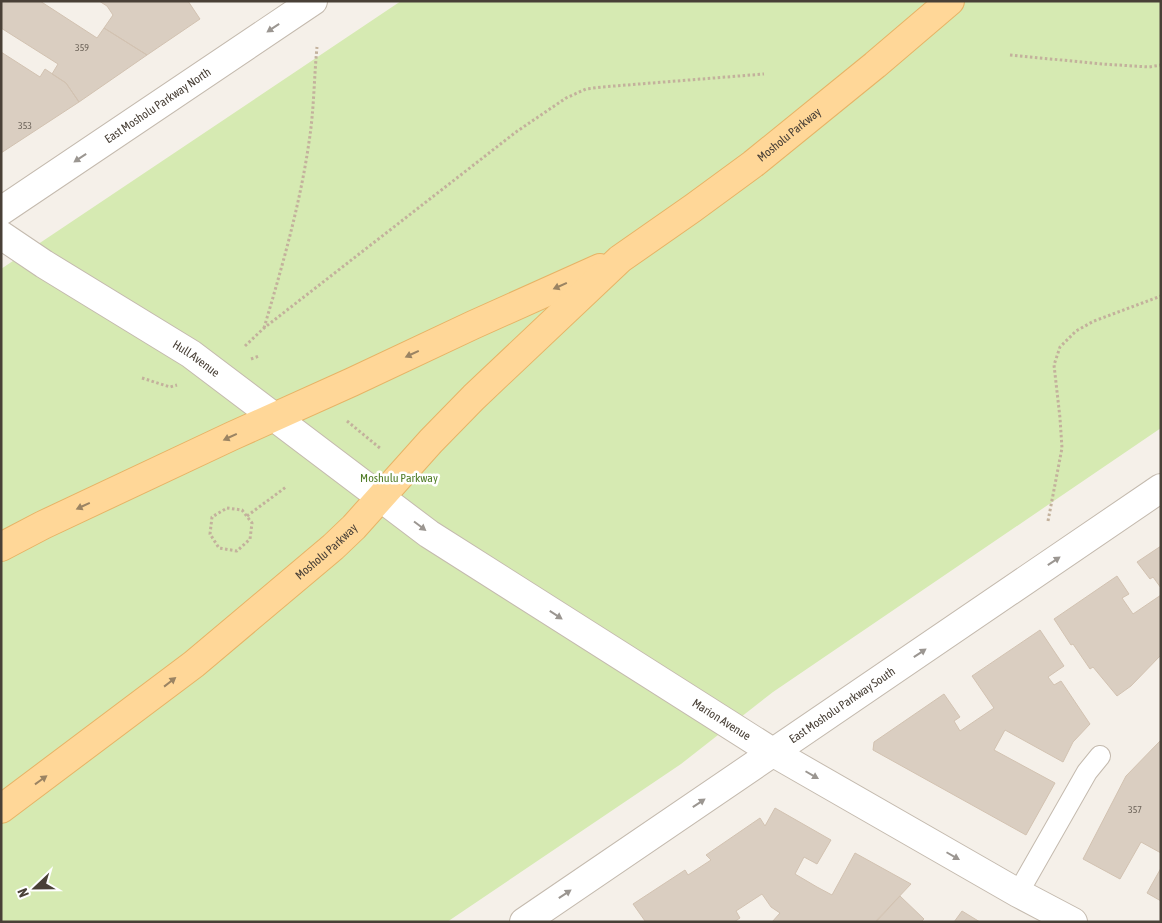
<svg xmlns="http://www.w3.org/2000/svg" width="1162" height="923" font-family="'Asap Condensed',sans-serif">
<style>
.green{fill:#d6eab2}
.building{fill:#dacec1;stroke:#d2c2b1}
.lines{fill:none;stroke-linecap:round;stroke-linejoin:round}
.lane-casing{stroke:#c4baae;stroke-width:22}
.street-casing{stroke:#c4baae;stroke-width:30}
.primary-casing{stroke:#e7b366;stroke-width:30}
.path{stroke:#c3b19c;stroke-width:3;stroke-dasharray:2.5 2.5;stroke-linecap:butt}
.lane{stroke:#fff;stroke-width:20}
.street{stroke:#fff;stroke-width:28}
.primary{stroke:#ffd798;stroke-width:28}
.oneway{fill:#9b9691}
.oneway2{fill:#9b8463}
.labels{text-anchor:middle;stroke-width:5;stroke-linejoin:round;paint-order:stroke}
.number-label{font-size:10px;fill:#6d645a}
.street-label{font-size:12px;fill:#494037;stroke:#fff}
.park-label{font-size:12px;fill:#517d28;stroke:#fff}
</style>
<rect width="100%" height="100%" fill="#f5f0e9"/>
<path class="green" d="M 401,1 L 1161,1 L 1161,428 L 773,692 L 681,764 L 447,922 L 1,922 L 1,269 Z"/>
<path class="building" d="M 1,1 L 40,1 L 97,38 L 104,28 L 147,55 L 79,102 L 66,83 L 52,74 L 58,64 L 1,28 Z
M 99,1 L 188,1 L 200,19 L 147,55 L 104,28 L 113,15 L 107,6 Z
M 1,52 L 40,77 L 45,69 L 66,83 L 79,102 L 1,153 Z
M 1161,546 L 1161,588 L 1153,577 L 1150,579 L 1137,562 Z
M 1117,576 L 1129,594 L 1122,598 L 1133,614 L 1161,595 L 1161,655 L 1131,686 L 1117,696 L 1093,667 L 1090,669 L 1073,644 L 1071,645 L 1054,619 Z
M 1040,630 L 1064,666 L 1048,677 L 1054,685 L 1061,681 L 1090,724 L 1073,742 L 1063,762 L 1005,730 L 994,750 L 1055,783 L 1026,835 L 873,750 L 874,742 L 944,694 L 960,717 L 954,721 L 960,731 L 994,708 L 972,676 Z
M 1161,740 L 1161,853 L 1141,842 L 1120,879 L 1083,859 L 1126,776 Z
M 775,808 L 831,840 L 817,864 L 804,857 L 795,874 L 817,887 L 832,895 L 855,853 L 911,884 L 875,922 L 772,922 L 780,913 L 771,907 L 762,894 L 736,911 L 740,918 L 734,922 L 645,921 L 633,904 L 685,870 L 688,875 L 711,860 L 706,855 L 760,818 L 765,826 Z
M 1161,868 L 1161,901 L 1147,893 Z
M 900,896 L 924,919 L 921,922 L 876,922 Z
M 962,911 L 980,922 L 954,922 Z"/>
<g class="lines">
<defs>
<path id="lane" d="M 1018,893 L 1087,772 L 1100,756"/>
<g id="street">
<path id="s1" d="M 1,211 L 313,1"/>
<path id="s2" d="M 1,235 L 44,264 L 191,354 L 429,534 L 774,753 L 1018,893 L 1073,922"/>
<path id="s3" d="M 524,922 L 1161,488"/>
</g>
<g id="primary">
<path d="M 1,547 L 43,525 L 232,436 L 352,382 L 473,325 L 600,268"/>
<path id="s4" d="M 1,809 L 194,664 L 333,547 L 354,527 L 431,441 L 474,397 L 620,259 L 693,208 L 753,164 L 875,65 L 950,1"/>
</g>
</defs>
<use href="#lane" class="lane-casing"/>
<use href="#street" class="street-casing"/>
<use href="#primary" class="primary-casing"/>
<path class="path" d="M 1010,55 L 1102,64 L 1149,67 L 1161,65
M 264,328 C 282,267 300,205 309,142 C 314,111 314,78 317,47
M 245,346 L 264,328 L 516,132 L 566,98 L 586,89 L 602,87 L 764,74
M 251,359 L 259,356
M 142,378 L 170,387 L 177,385
M 347,421 L 381,449
M 227,508 L 242,510 L 252,523 L 250,539 L 237,551 L 219,548 L 210,534 L 212,517 Z
M 247,516 L 286,487
M 1048,521 L 1062,448 L 1060,418 L 1054,365 L 1060,347 L 1076,331 L 1094,321 L 1161,296"/>
<use href="#lane" class="lane"/>
<use href="#street" class="street"/>
<use href="#primary" class="primary"/>
</g>
<defs><path id="oneway-solid" d="M-6-.8H1V-3.2L6.5 0L1 3.2V.8H-6Z" transform="scale(1.25)"/></defs>
<g class="oneway">
<use href="#oneway-solid" transform="translate(273 28) rotate(146)"/>
<use href="#oneway-solid" transform="translate(80 158) rotate(146)"/>
<use href="#oneway-solid" transform="translate(420 526) rotate(37)"/>
<use href="#oneway-solid" transform="translate(1054 561) rotate(-34)"/>
<use href="#oneway-solid" transform="translate(556 615) rotate(33)"/>
<use href="#oneway-solid" transform="translate(920 653) rotate(-34)"/>
<use href="#oneway-solid" transform="translate(812 775) rotate(30)"/>
<use href="#oneway-solid" transform="translate(699 803) rotate(-34)"/>
<use href="#oneway-solid" transform="translate(953 856) rotate(30)"/>
<use href="#oneway-solid" transform="translate(565 894) rotate(-34)"/>
</g>
<g class="oneway2">
<use href="#oneway-solid" transform="translate(560 286) rotate(156)"/>
<use href="#oneway-solid" transform="translate(412 354) rotate(155)"/>
<use href="#oneway-solid" transform="translate(230 437) rotate(155)"/>
<use href="#oneway-solid" transform="translate(83 506) rotate(155)"/>
<use href="#oneway-solid" transform="translate(170 682) rotate(-38)"/>
<use href="#oneway-solid" transform="translate(41 780) rotate(-36)"/>
</g>
<g class="labels">
<g class="number-label">
<text x="82" y="51">359</text>
<text x="25" y="129">353</text>
<text x="1135" y="813">357</text>
</g>
<g class="street-label">
<text dy="4" stroke="none"><textPath href="#s1" startOffset="189">East Mosholu Parkway North</textPath></text>
<text dy="4" stroke="none"><textPath href="#s4" startOffset="1040">Mosholu Parkway</textPath></text>
<text dy="4" stroke="none"><textPath href="#s2" startOffset="231">Hull Avenue</textPath></text>
<text dy="4" stroke="none"><textPath href="#s4" startOffset="415">Mosholu Parkway</textPath></text>
<text dy="4" stroke="none"><textPath href="#s3" startOffset="385">East Mosholu Parkway South</textPath></text>
<text dy="4" stroke="none"><textPath href="#s2" startOffset="869">Marion Avenue</textPath></text>
</g>
<g class="park-label">
<text x="399" y="482">Moshulu Parkway</text>
</g>
</g>
<rect width="1162" height="923" fill="none" stroke="#494037" stroke-width="5"/>
<g transform="translate(35 888) rotate(248)" stroke="#ffffff" stroke-width="4" paint-order="stroke">
<path d="M0-4L9 19L0 12L-9 19Z" fill="#494037"/>
<text y="-8" font-size="14" font-weight="bold" text-anchor="middle" fill="#494037">N</text>
</g>
</svg>
